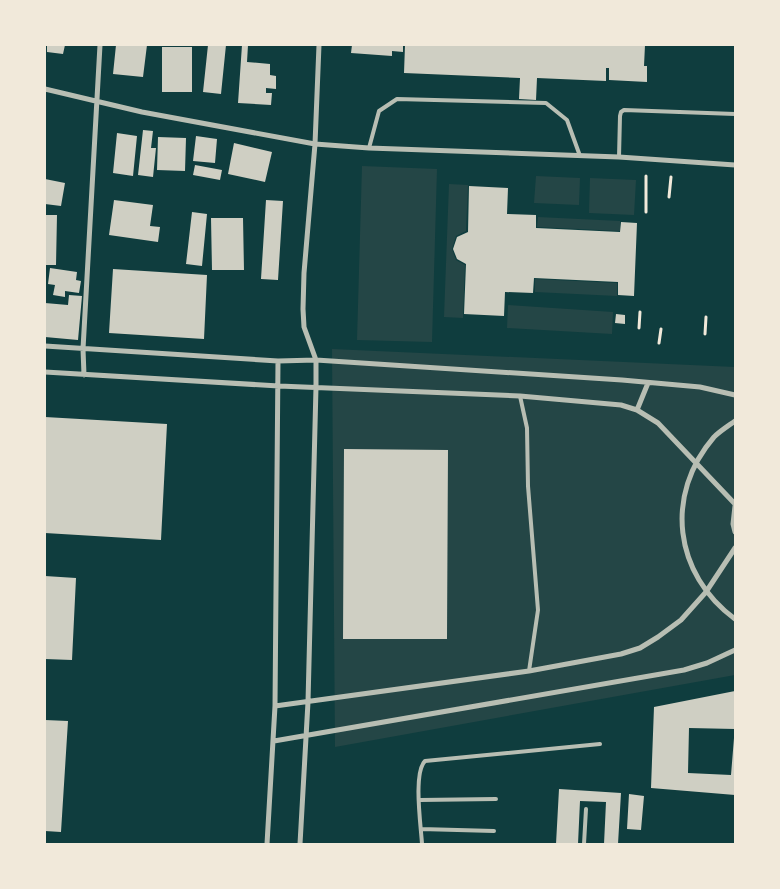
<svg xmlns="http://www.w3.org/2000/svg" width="780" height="889" font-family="'Roboto Condensed',sans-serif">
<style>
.green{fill:#244646}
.building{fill:#cfcfc3}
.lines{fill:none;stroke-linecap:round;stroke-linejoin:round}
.path{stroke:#f1e9da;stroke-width:3}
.service{stroke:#b8beb3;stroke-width:4}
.minor{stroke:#b8beb3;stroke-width:5}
</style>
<rect width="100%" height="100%" fill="#0f3d3e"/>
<path class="green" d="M 362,166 L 437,169 L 432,342 L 357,340 Z
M 536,176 L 580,178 L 579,205 L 534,203 Z
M 590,178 L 636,180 L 634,215 L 589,213 Z
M 449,184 L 468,185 L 466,231 L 456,236 L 452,249 L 456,260 L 465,265 L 463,318 L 444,317 Z
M 538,217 L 620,221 L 620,231 L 537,227 Z
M 535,279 L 617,283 L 617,296 L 535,292 Z
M 508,305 L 613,312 L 612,334 L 507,328 Z
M 332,349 L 735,367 L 735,675 L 335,747 Z"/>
<path class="building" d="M 47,45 L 65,45 L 63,54 L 47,52 Z
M 116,45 L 147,45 L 143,77 L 113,74 Z
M 208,45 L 226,45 L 221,94 L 203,92 Z
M 242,45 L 248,45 L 247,62 L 270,64 L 270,75 L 276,76 L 276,89 L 266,88 L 266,93 L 272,93 L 271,105 L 238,103 Z
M 352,45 L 403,45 L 403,52 L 392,51 L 392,56 L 351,53 Z
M 405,45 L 645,45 L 644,66 L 647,66 L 647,82 L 609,80 L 609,68 L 606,68 L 606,81 L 537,78 L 536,100 L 519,99 L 520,78 L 404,73 Z
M 162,47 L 192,47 L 192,92 L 162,92 Z
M 143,130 L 153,131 L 151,148 L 156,148 L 153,177 L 138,175 Z
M 117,133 L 137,136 L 133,176 L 113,173 Z
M 196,136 L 217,139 L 215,163 L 193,161 Z
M 158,137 L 186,138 L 185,171 L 157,170 Z
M 234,143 L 272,152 L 265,182 L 228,174 Z
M 195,165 L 222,170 L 220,180 L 193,175 Z
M 45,179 L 65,183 L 61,206 L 45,204 Z
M 469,186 L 508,188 L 507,214 L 536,215 L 536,228 L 620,232 L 621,222 L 637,223 L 634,296 L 618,295 L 618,282 L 534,278 L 533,293 L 505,292 L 504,316 L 464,314 L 466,264 L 457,259 L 453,249 L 457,237 L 468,232 Z
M 114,200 L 153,205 L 150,226 L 160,227 L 158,242 L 109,235 Z
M 266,200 L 283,201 L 278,280 L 261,279 Z
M 192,212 L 207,214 L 202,266 L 186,264 Z
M 45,215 L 57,215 L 56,265 L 45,265 Z
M 211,218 L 243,218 L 244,270 L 212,270 Z
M 50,268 L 77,272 L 76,280 L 81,281 L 79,293 L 65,291 L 65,297 L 53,295 L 55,285 L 48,284 Z
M 113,269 L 207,275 L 204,339 L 109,333 Z
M 69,295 L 82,296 L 78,340 L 45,337 L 45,303 L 68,305 Z
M 616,314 L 625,315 L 625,324 L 615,323 Z
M 45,417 L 167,424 L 161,540 L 45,533 Z
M 344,449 L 448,450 L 447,639 L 343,639 Z
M 45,576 L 76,578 L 72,660 L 45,659 Z
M 735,691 L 735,729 L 689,728 L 688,773 L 731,775 L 734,738 L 735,738 L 735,795 L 651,788 L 654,707 Z
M 45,720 L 68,721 L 61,832 L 45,831 Z
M 559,789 L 621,793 L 618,844 L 604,844 L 606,802 L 580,801 L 578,844 L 556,844 Z
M 629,794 L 644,796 L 641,830 L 627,829 Z"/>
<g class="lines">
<path class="path" d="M 669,197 L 671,177
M 646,212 L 646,176
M 639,328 L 640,312
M 705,334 L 706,317
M 659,343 L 661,329"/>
<path class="service" d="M 369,148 L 379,111 L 397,99 L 546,103 L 567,120 L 580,156
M 619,157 L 620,116 L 621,112 L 624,110 L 735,114
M 520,396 L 527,428 L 528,486 L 538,610 L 529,671
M 420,800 L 496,799
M 421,829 L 494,831
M 422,844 C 421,826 413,773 425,761 L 600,744
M 584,844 L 586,809"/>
<path class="minor" d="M 45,89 L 142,112 L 315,144 L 369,148 L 619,157 L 735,165
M 45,346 L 278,361 L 316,360 L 622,380 L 700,387 L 735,395
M 45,372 L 279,386 L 520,396 L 621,405 L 637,410 L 658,423 L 735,504
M 84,375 L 83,349 L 100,45
M 637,410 L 648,383
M 735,421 C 728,426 720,431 714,437 C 664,495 674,574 735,619
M 735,506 L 733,524 L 735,532
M 275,706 L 529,671 L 621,654 L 640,648 L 658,637 L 681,620 L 706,592 L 735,548
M 274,741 L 684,670 L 707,663 L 735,650
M 267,844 L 275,706 L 278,361
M 300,844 L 308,702 L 316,387 L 316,360 L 304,327 L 303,309 L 304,273 L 315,144 L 319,45"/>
</g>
<rect width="780" height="889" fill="none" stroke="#f1e9da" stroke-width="92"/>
</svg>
